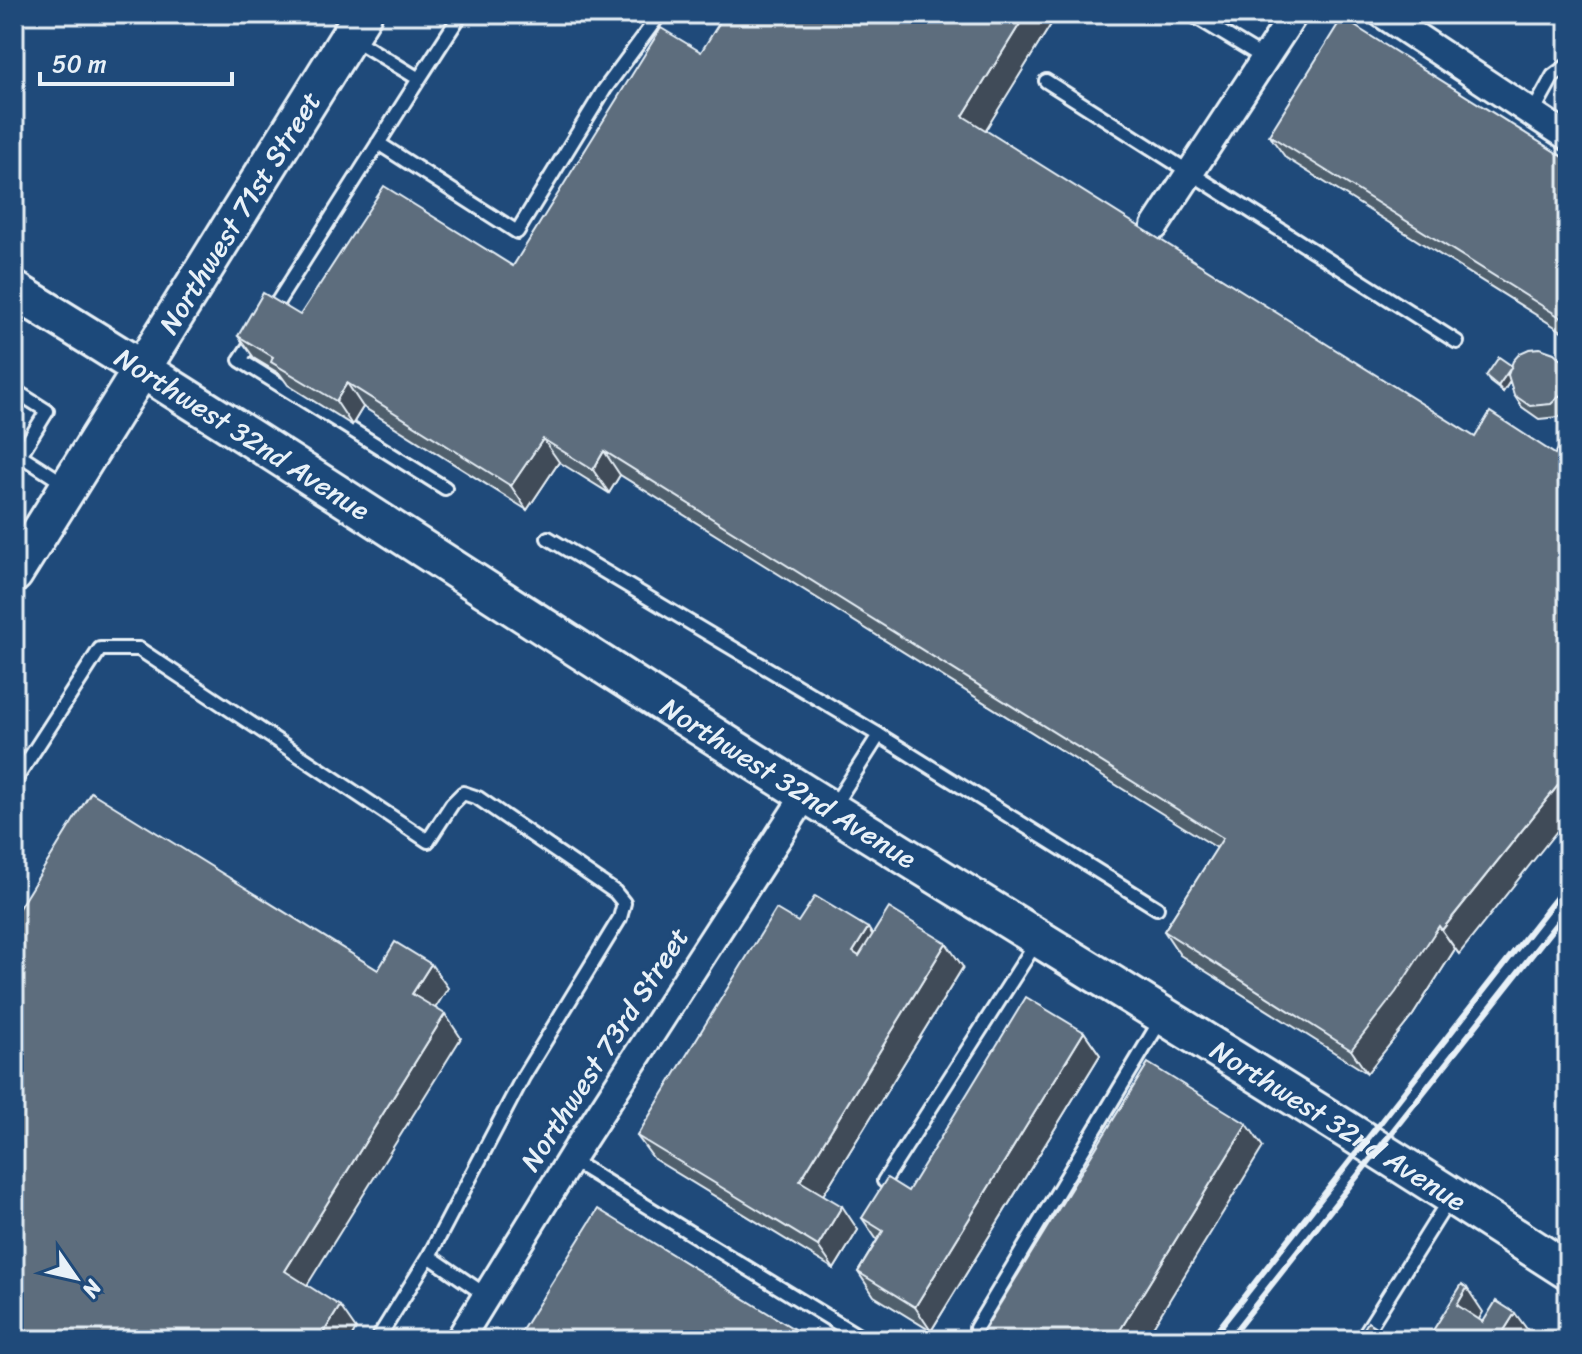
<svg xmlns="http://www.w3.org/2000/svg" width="1582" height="1354" font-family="Sriracha,sans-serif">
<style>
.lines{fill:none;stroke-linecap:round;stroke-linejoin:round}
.lane-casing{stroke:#e8f1f8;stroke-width:18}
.street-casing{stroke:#e8f1f8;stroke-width:32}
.secondary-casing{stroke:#e8f1f8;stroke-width:42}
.lane{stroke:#1f4a7a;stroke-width:12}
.street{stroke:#1f4a7a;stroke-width:26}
.secondary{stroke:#1f4a7a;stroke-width:36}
.rail{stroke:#e8f1f8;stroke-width:6}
.wall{fill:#505e6c;stroke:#e8f1f8;stroke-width:2}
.shaded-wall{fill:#414c58;stroke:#e8f1f8;stroke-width:2}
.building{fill:#5d6d7d;stroke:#e8f1f8;stroke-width:2}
.labels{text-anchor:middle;stroke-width:6;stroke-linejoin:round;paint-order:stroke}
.street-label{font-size:28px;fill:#e8f1f8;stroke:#1f4a7a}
</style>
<rect width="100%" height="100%" fill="#1f4a7a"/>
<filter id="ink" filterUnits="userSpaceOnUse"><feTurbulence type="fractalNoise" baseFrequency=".0125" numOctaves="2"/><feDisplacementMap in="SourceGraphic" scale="16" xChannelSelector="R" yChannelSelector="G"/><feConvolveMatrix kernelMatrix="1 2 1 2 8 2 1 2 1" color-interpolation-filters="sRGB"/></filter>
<g filter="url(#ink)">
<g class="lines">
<defs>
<path id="lane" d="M 1191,14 L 1264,58
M 419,79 L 461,14
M 1046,81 L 1457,342
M 1532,114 L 1553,76 L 1568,65
M 378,143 L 517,232 L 604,90 L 660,14
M 270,314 L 419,79 L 352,38
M 255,337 L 240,360 L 445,488
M 14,390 L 47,411 L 20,455 L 65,484
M 548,538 L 879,735
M 14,782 L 100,649 L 139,649 L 428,841 L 452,804 L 463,793 L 478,798 L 615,892 L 624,903 L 620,918 L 523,1077 L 429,1256 L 377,1340
M 833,807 L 879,735 L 1157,908
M 571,1160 L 865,1340
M 884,1181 L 1037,941
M 429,1256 L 487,1296
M 976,1328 L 1162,1018
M 1361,1340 L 1450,1198"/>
<path id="street" d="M 1382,14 L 1568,137
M 1155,226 L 1294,14
M 459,1340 L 575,1152 L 806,794"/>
<g id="secondary">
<path id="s1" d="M 14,290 C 282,454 543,629 809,796 C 1062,954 1317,1108 1568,1271"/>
<path id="s2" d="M 14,574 L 363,14"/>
</g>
</defs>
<use href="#lane" class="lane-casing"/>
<use href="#street" class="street-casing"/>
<use href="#secondary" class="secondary-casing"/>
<use href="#lane" class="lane"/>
<use href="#street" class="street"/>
<use href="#secondary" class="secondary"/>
<path class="rail" d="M 1210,1340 L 1568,883
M 1228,1340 L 1568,909"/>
</g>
<path class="wall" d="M 1053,21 L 985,130 L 1459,954 L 1455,949 L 1413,1015 L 1367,1073 L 1180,955 L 1164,931 L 1217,848 L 620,475 L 609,493 L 559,462 L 527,510 L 363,407 L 352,425 L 288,385 L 280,374 L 255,359 L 238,336 L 300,315 L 513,266 L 701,52 Z
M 1269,135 L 1568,160 L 1568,335 L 1286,158 Z
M 1511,366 L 1568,369 L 1568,409 L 1559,417 L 1539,419 L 1522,407 L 1514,395 L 1510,381 L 1503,392 L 1490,382 L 1486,376 Z
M 798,922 L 868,928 L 872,935 L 963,967 L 823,1195 L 858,1230 L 834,1269 L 654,1159 L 637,1136 Z
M 1084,1032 L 1100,1055 L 931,1331 L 874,1296 L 858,1272 L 877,1240 L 862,1218 L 908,1191 Z"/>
<path class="shaded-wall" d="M 1026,14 L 1048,14 L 1053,21 L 980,139 L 963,116 Z
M 1562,360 L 1568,369 L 1568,403 L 1562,394 Z
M 1512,366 L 1516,372 L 1503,392 L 1498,386 Z
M 347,383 L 363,407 L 352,425 L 336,401 Z
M 543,439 L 559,462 L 527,510 L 511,486 Z
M 604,451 L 620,475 L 609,493 L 593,470 Z
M 1568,773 L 1568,817 L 1459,954 L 1442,930 Z
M 1439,926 L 1455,949 L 1413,1015 L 1367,1073 L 1351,1050 Z
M 868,928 L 884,952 L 869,976 L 853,952 Z
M 946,943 L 963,967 L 817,1205 L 800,1181 Z
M 431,964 L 448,988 L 429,1018 L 412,994 Z
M 445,1014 L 461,1038 L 301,1295 L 285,1271 Z
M 1084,1032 L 1100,1055 L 931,1331 L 915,1307 Z
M 1247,1124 L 1263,1147 L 1145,1340 L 1114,1340 Z
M 842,1206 L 858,1230 L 834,1269 L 818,1246 Z
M 1467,1288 L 1483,1312 L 1474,1328 L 1457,1305 Z
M 340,1306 L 356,1329 L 350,1340 L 319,1340 Z
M 1515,1313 L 1532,1336 L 1529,1340 L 1498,1340 Z"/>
<path class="building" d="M 725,14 L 1026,14 L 963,116 L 1475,437 L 1490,412 L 1555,454 L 1568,433 L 1568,773 L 1442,930 L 1439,926 L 1396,992 L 1351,1050 L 1164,931 L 1223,838 L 604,451 L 593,470 L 543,439 L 511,486 L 347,383 L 336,401 L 271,362 L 273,357 L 238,336 L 263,293 L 300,315 L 384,186 L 513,266 L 661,28 L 701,52 Z
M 1342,18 L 1568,160 L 1568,322 L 1269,135 Z
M 1540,348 L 1554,353 L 1562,360 L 1567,380 L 1562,394 L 1551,404 L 1530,406 L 1514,395 L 1508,375 L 1513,361 L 1520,353 L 1529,349 Z
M 1499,357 L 1512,366 L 1498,386 L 1486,376 Z
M 91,792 L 378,970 L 395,942 L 431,964 L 412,994 L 445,1014 L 285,1271 L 340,1306 L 319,1340 L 14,1340 L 14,916 Z
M 815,896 L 868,928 L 853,952 L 859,956 L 889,908 L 946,943 L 800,1181 L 842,1206 L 818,1246 L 637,1136 L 776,909 L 798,922 Z
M 1026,997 L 1084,1032 L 915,1307 L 858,1272 L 883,1231 L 862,1218 L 887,1178 L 908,1191 Z
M 1148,1063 L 1247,1124 L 1114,1340 L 978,1340 Z
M 598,1209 L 812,1340 L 516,1340 Z
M 1462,1284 L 1467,1288 L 1457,1305 L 1483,1322 L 1496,1301 L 1515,1313 L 1498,1340 L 1427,1340 Z
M 1368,1322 L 1397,1340 L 1357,1340 Z"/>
</g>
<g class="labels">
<g class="street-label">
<text dy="10" stroke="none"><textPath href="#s2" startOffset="426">Northwest 71st Street</textPath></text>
<text dy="10" stroke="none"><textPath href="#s1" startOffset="270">Northwest 32nd Avenue</textPath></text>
<text dy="10" stroke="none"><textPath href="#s1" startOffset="918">Northwest 32nd Avenue</textPath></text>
<text transform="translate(604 1049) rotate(-57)" y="10">Northwest 73rd Street</text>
<text dy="10" stroke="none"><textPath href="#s1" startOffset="1566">Northwest 32nd Avenue</textPath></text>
</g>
</g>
<rect width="1582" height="1354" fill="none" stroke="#1f4a7a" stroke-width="48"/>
<rect x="24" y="24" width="1534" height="1306" fill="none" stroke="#e8f1f8" stroke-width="3" filter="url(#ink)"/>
<g transform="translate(76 1278) rotate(124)" stroke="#1f4a7a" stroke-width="6" paint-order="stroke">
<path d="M0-6L14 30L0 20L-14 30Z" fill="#e8f1f8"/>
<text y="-12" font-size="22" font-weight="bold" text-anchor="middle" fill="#e8f1f8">N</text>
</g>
<path d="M40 72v12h192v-12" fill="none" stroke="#e8f1f8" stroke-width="4"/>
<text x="52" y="72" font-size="24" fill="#e8f1f8" stroke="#1f4a7a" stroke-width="6" paint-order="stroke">50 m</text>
</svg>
